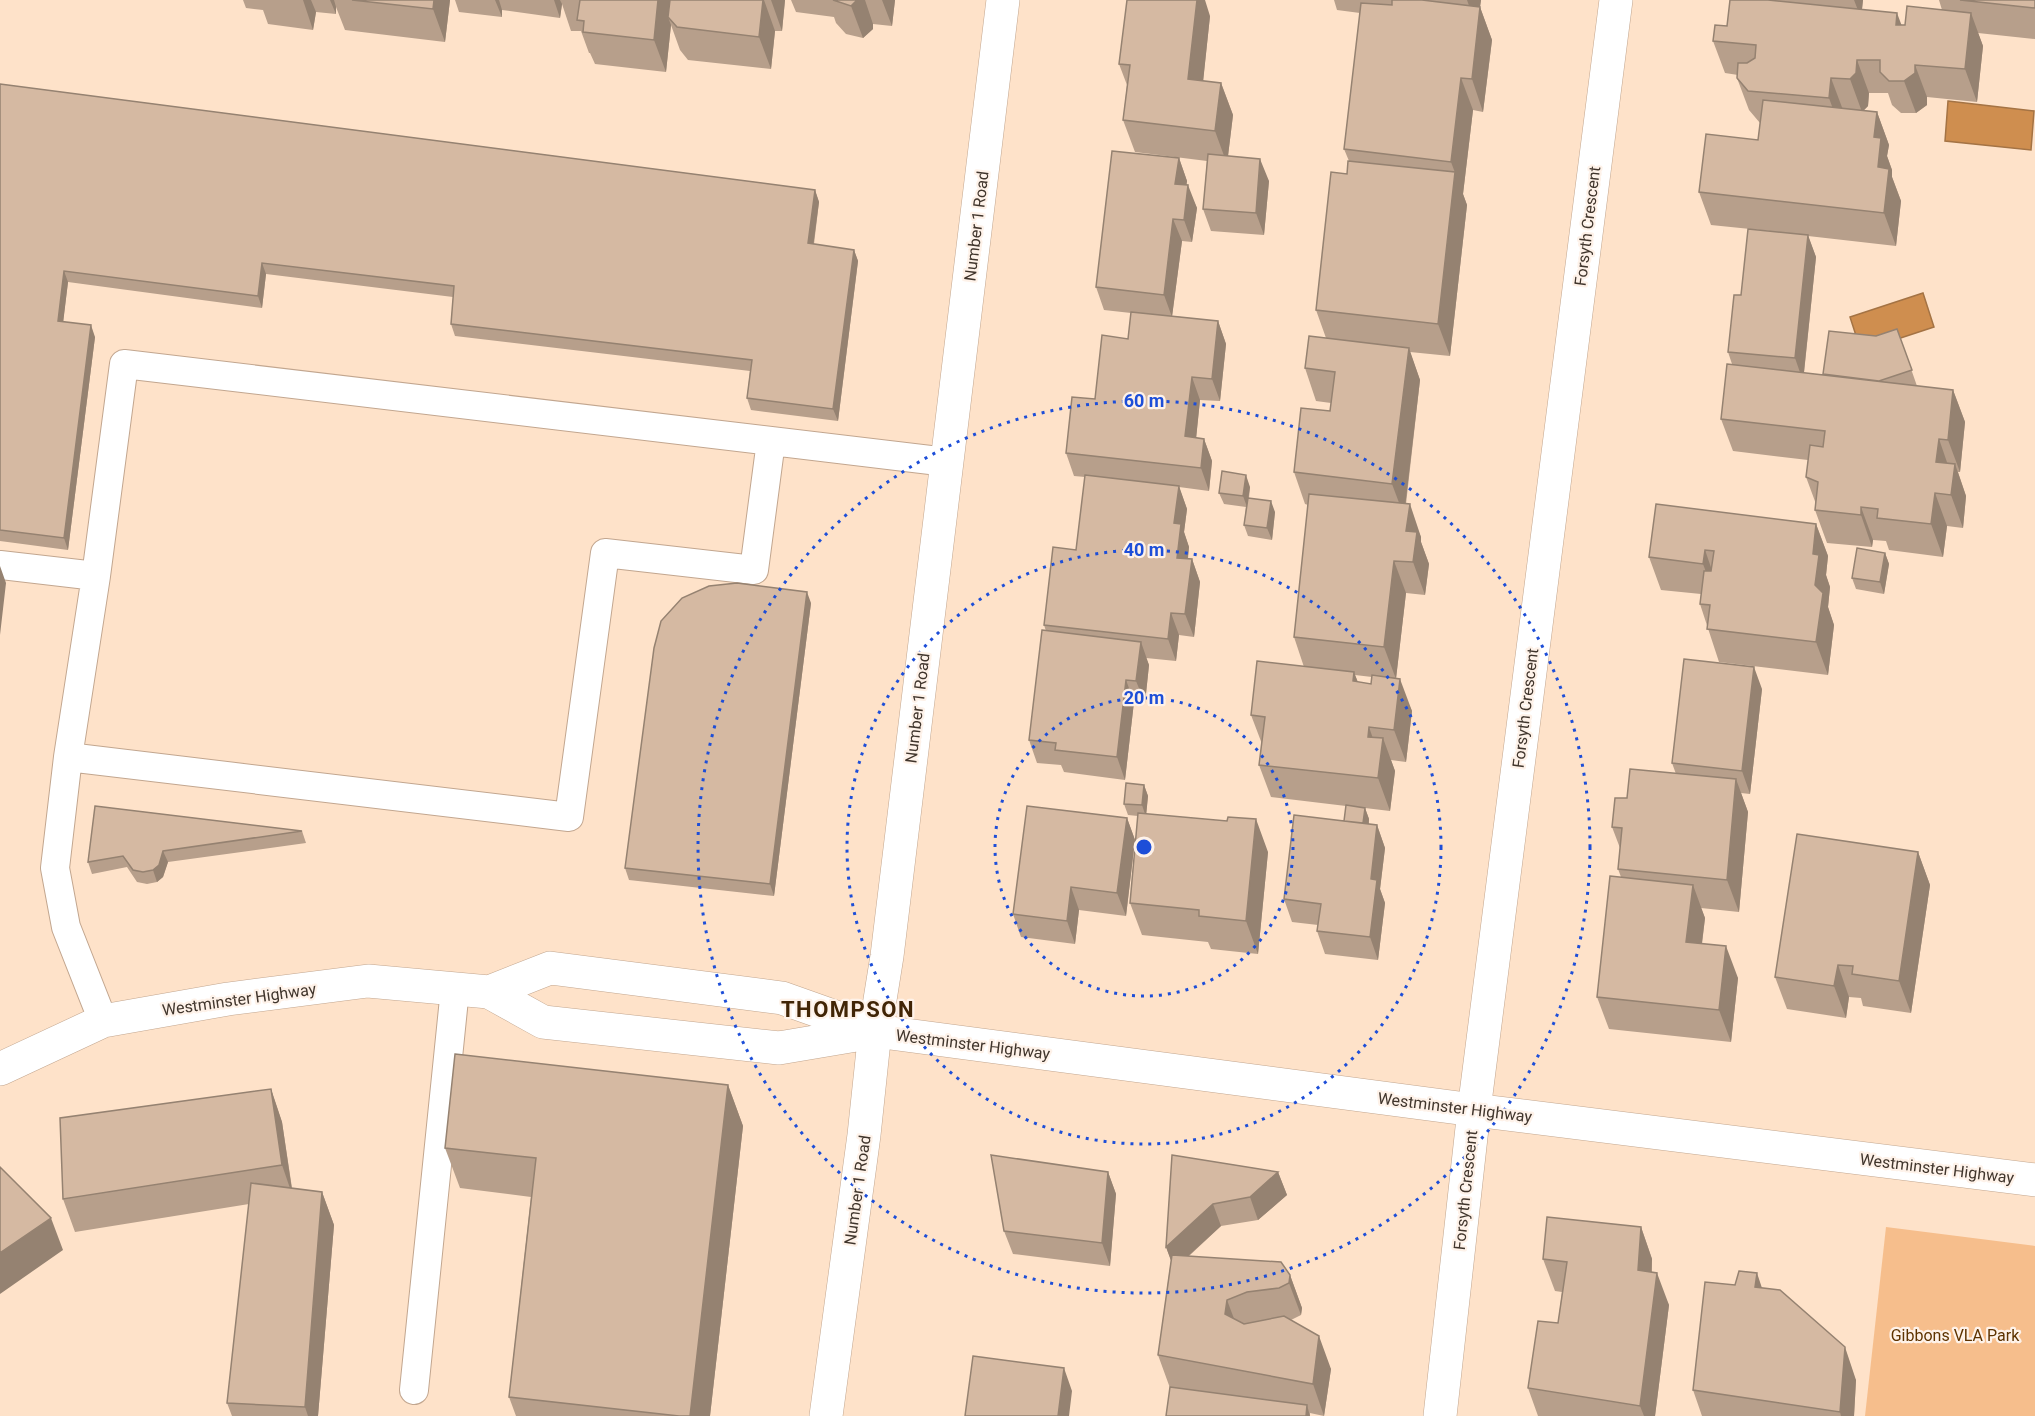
<svg xmlns="http://www.w3.org/2000/svg" width="2035" height="1416" font-family="Roboto,sans-serif">
<style>
.green{fill:#f6be8c}
.water{fill:#cf8e4f;stroke:#a47344;stroke-width:1.5}
.lines{fill:none;stroke-linecap:round;stroke-linejoin:round}
.lane-casing{stroke:#c2a68f;stroke-width:30}
.street-casing{stroke:#c2a68f;stroke-width:34}
.secondary-casing{stroke:#c2a68f;stroke-width:34}
.lane{stroke:#fff;stroke-width:28}
.street{stroke:#fff;stroke-width:33}
.secondary{stroke:#fff;stroke-width:33}
.wall{fill:#b79f8b;fill-rule:evenodd}
.shaded-wall{fill:#958271}
.building{fill:#d5b9a2;stroke:#958271;stroke-width:1.5}
.ring{fill:none;stroke:#1d4ed8;stroke-width:3;stroke-dasharray:3 6}
.labels{text-anchor:middle;stroke-width:4.5;stroke-linejoin:round;paint-order:stroke}
.street-label{font-size:16px;fill:#40352c;stroke:#fef2e9}
.park-label{font-size:16px;fill:#5e3300;stroke:#fef2e9}
.district-label{font-size:22px;font-weight:bold;letter-spacing:1.5px;fill:#412506;stroke:#fef2e9}
.centre{fill:#1d4ed8;stroke:#fef2e9;stroke-width:3}
.ring-label{font-size:18px;text-anchor:middle;font-weight:bold;fill:#1d4ed8;stroke:#fef2e9;stroke-width:4.5;stroke-linejoin:round;paint-order:stroke}
</style>
<rect width="100%" height="100%" fill="#fee2c9"/>
<path class="green" d="M 1886,1227 L 2035,1246 L 2035,1416 L 1865,1416 Z"/>
<path class="water" d="M 1948,101 L 2034,111 L 2031,150 L 1945,141 Z
M 1923,293 L 1934,327 L 1861,351 L 1850,317 Z"/>
<g class="lines">
<defs>
<path id="lane" d="M 0,565 L 96,576
M 68,757 L 569,817 L 605,553 L 754,570 L 771,441
M 103,1021 L 66,927 L 55,868 L 68,757 L 96,576 L 124,364 L 947,462
M 414,1390 L 455,989"/>
<path id="street" d="M 1440,1416 L 1474,1110 L 1616,0"/>
<path id="secondary" d="M 489,992 L 550,968 L 782,998 L 875,1031 L 1474,1110 L 2035,1180
M 0,1069 L 103,1021 L 228,999 L 368,981 L 489,992 L 543,1022 L 779,1048 L 874,1032
M 826,1416 L 864,1135 L 875,1031 L 887,956 L 1003,0"/>
</defs>
<use href="#lane" class="lane-casing"/>
<use href="#street" class="street-casing"/>
<use href="#secondary" class="secondary-casing"/>
<use href="#lane" class="lane"/>
<use href="#street" class="street"/>
<use href="#secondary" class="secondary"/>
</g>
<path class="wall" d="M 243,0 L 450,0 L 445,42 L 345,30 L 336,7 L 336,14 L 316,12 L 313,30 L 268,24 L 263,10 L 246,8 Z
M 455,0 L 785,0 L 782,31 L 775,31 L 771,69 L 688,60 L 680,50 L 671,25 L 666,72 L 595,64 L 590,53 L 589,53 L 581,31 L 571,31 L 562,4 L 560,18 L 502,10 L 502,17 L 459,12 Z
M 791,0 L 895,0 L 892,26 L 873,24 L 873,29 L 863,38 L 846,34 L 836,23 L 834,17 L 796,12 Z
M 1334,0 L 1481,0 L 1480,7 L 1492,40 L 1483,112 L 1473,110 L 1463,194 L 1467,205 L 1450,356 L 1410,352 L 1420,380 L 1406,504 L 1421,537 L 1421,542 L 1429,564 L 1425,595 L 1406,593 L 1396,678 L 1412,711 L 1406,762 L 1391,760 L 1395,771 L 1390,811 L 1365,808 L 1369,819 L 1369,824 L 1377,825 L 1385,848 L 1380,889 L 1385,903 L 1378,960 L 1325,954 L 1317,931 L 1318,925 L 1292,922 L 1284,899 L 1344,821 L 1346,806 L 1271,797 L 1259,765 L 1262,744 L 1251,715 L 1304,667 L 1294,637 L 1308,505 L 1305,504 L 1294,472 L 1330,411 L 1331,403 L 1316,401 L 1305,368 L 1326,338 L 1316,310 L 1347,174 L 1349,161 L 1344,149 L 1360,13 L 1337,10 ZM 1355,675 L 1372,677 L 1371,684 L 1358,682 Z
M 1730,0 L 1863,0 L 1862,9 L 1902,25 L 1905,25 L 1942,10 L 1939,0 L 2035,0 L 2035,39 L 1978,33 L 1983,46 L 1977,102 L 1927,97 L 1927,105 L 1916,113 L 1901,113 L 1892,105 L 1888,93 L 1869,93 L 1868,106 L 1863,111 L 1877,112 L 1889,145 L 1887,156 L 1892,170 L 1892,177 L 1901,201 L 1896,246 L 1808,236 L 1816,257 L 1804,373 L 1823,375 L 1876,336 L 1897,329 L 1917,386 L 1953,390 L 1965,422 L 1960,472 L 1958,472 L 1966,496 L 1963,528 L 1947,526 L 1943,557 L 1889,550 L 1886,541 L 1873,540 L 1872,547 L 1827,543 L 1815,510 L 1816,504 L 1806,477 L 1808,460 L 1733,451 L 1721,419 L 1732,364 L 1728,352 L 1741,295 L 1770,231 L 1711,225 L 1699,192 L 1758,140 L 1760,123 L 1749,110 L 1737,78 L 1738,75 L 1725,73 L 1713,41 L 1727,26 Z
M 1210,16 L 1203,81 L 1221,83 L 1233,115 L 1228,156 L 1269,181 L 1264,235 L 1211,231 L 1203,209 L 1207,161 L 1135,152 L 1123,120 L 1127,85 L 1119,64 Z
M 0,84 L 815,190 L 819,202 L 814,244 L 854,250 L 858,261 L 838,421 L 751,410 L 747,398 L 750,371 L 455,336 L 451,324 L 453,297 L 266,274 L 262,308 L 68,282 L 63,322 L 95,337 L 68,550 L 0,541 Z
M 1179,158 L 1187,181 L 1186,185 L 1197,208 L 1192,242 L 1182,241 L 1172,316 L 1218,321 L 1226,344 L 1220,401 L 1200,400 L 1196,438 L 1204,439 L 1212,461 L 1209,491 L 1179,487 L 1187,509 L 1184,532 L 1189,547 L 1188,559 L 1192,559 L 1200,582 L 1194,637 L 1179,635 L 1176,661 L 1146,658 L 1149,665 L 1145,703 L 1134,702 L 1125,780 L 1064,772 L 1061,765 L 1037,763 L 1029,740 L 1046,631 L 1044,625 L 1076,550 L 1085,477 L 1074,476 L 1066,453 L 1128,339 L 1131,313 L 1104,310 L 1096,287 Z
M 1250,487 L 1249,498 L 1275,512 L 1272,540 L 1248,536 L 1244,525 L 1246,507 L 1224,504 L 1219,493 Z
M 1816,524 L 1828,556 L 1826,575 L 1830,587 L 1828,607 L 1834,625 L 1828,675 L 1719,662 L 1700,604 L 1701,594 L 1661,590 L 1649,557 Z
M 1885,553 L 1889,564 L 1884,594 L 1856,589 L 1852,578 Z
M 811,603 L 774,896 L 629,880 L 625,868 Z
M 1762,689 L 1750,794 L 1741,793 L 1748,812 L 1739,912 L 1701,908 L 1705,918 L 1702,944 L 1738,978 L 1731,1042 L 1609,1029 L 1597,997 L 1621,877 L 1618,869 L 1620,848 L 1612,827 L 1627,798 L 1676,774 L 1672,763 Z
M 1144,785 L 1148,796 L 1146,814 L 1268,852 L 1258,954 L 1211,949 L 1208,942 L 1142,935 L 1130,903 L 1138,816 L 1128,815 L 1124,804 Z
M 95,806 L 302,831 L 306,843 L 168,862 L 163,877 L 157,882 L 147,884 L 137,882 L 127,867 L 92,874 L 88,862 Z
M 1127,818 L 1135,840 L 1126,916 L 1079,910 L 1075,944 L 1021,937 L 1013,914 Z
M 1918,852 L 1930,885 L 1911,1013 L 1863,1006 L 1861,998 L 1849,997 L 1846,1018 L 1787,1009 L 1775,977 Z
M 728,1085 L 743,1126 L 710,1416 L 516,1416 L 509,1397 L 531,1197 L 460,1188 L 445,1148 Z
M 271,1089 L 282,1122 L 292,1188 L 322,1192 L 334,1225 L 318,1416 L 232,1416 L 227,1403 L 249,1204 L 75,1232 L 63,1199 Z
M 1172,1155 L 1278,1172 L 1287,1195 L 1258,1220 L 1221,1226 L 1189,1256 L 1290,1275 L 1302,1308 L 1301,1315 L 1291,1320 L 1331,1369 L 1324,1416 L 1310,1413 L 1310,1416 L 1166,1416 L 1170,1388 L 1158,1355 L 1171,1260 L 1166,1247 Z
M 1108,1172 L 1116,1194 L 1110,1266 L 1013,1254 L 1004,1231 Z
M 1641,1227 L 1652,1259 L 1652,1272 L 1669,1305 L 1655,1416 L 1538,1416 L 1528,1388 L 1558,1323 L 1562,1292 L 1555,1291 L 1543,1259 Z
M 1762,1288 L 1856,1380 L 1854,1416 L 1702,1416 L 1693,1390 Z"/>
<path class="shaded-wall" d="M 303,0 L 311,0 L 316,12 L 313,30 Z
M 330,0 L 334,0 L 336,7 L 336,14 Z
M 434,0 L 450,0 L 445,42 L 433,9 Z
M 495,0 L 499,0 L 502,10 L 502,17 Z
M 554,0 L 560,0 L 562,4 L 560,18 Z
M 658,0 L 674,0 L 668,17 L 671,25 L 666,72 L 654,40 Z
M 763,0 L 764,0 L 775,31 L 771,69 L 759,37 Z
M 771,0 L 785,0 L 782,31 Z
M 857,0 L 865,0 L 873,24 L 873,29 L 863,38 L 851,6 Z
M 882,0 L 895,0 L 892,26 Z
M 1197,0 L 1205,0 L 1210,16 L 1200,111 L 1188,79 Z
M 1467,0 L 1481,0 L 1477,28 Z
M 1854,0 L 1863,0 L 1861,18 Z
M 1480,7 L 1492,40 L 1483,112 L 1472,79 Z
M 1897,13 L 1909,45 L 1896,25 Z
M 1971,13 L 1983,46 L 1977,102 L 1965,69 Z
M 1857,60 L 1869,93 L 1868,106 L 1862,112 L 1850,79 Z
M 1915,65 L 1927,97 L 1927,105 L 1916,113 L 1904,81 Z
M 1461,78 L 1473,110 L 1463,194 L 1451,162 Z
M 1831,78 L 1843,110 L 1841,131 L 1829,98 Z
M 1221,83 L 1233,115 L 1227,164 L 1215,131 Z
M 1877,112 L 1889,145 L 1887,156 L 1892,170 L 1892,177 L 1901,201 L 1896,246 L 1884,213 L 1874,137 Z
M 1179,158 L 1187,181 L 1184,206 L 1175,184 Z
M 1260,159 L 1269,181 L 1264,235 L 1256,213 Z
M 1455,172 L 1467,205 L 1450,356 L 1438,324 Z
M 1188,185 L 1197,208 L 1192,242 L 1184,220 Z
M 815,190 L 819,202 L 812,255 L 808,243 Z
M 1173,219 L 1182,241 L 1172,317 L 1164,295 Z
M 1808,235 L 1816,257 L 1803,381 L 1795,358 Z
M 854,250 L 858,261 L 838,421 L 833,409 Z
M 262,263 L 266,274 L 262,308 L 258,296 Z
M 64,271 L 68,282 L 62,332 L 58,321 Z
M 1218,321 L 1226,344 L 1220,401 L 1212,379 Z
M 91,325 L 95,337 L 68,550 L 64,538 Z
M 1409,348 L 1420,380 L 1404,516 L 1392,484 Z
M 1192,377 L 1200,400 L 1194,459 L 1185,436 Z
M 1953,390 L 1965,422 L 1960,472 L 1948,440 Z
M 1204,439 L 1212,461 L 1209,491 L 1201,468 Z
M 1939,439 L 1950,471 L 1936,462 Z
M 1955,464 L 1966,496 L 1963,528 L 1951,495 Z
M 1246,475 L 1250,487 L 1247,507 L 1243,496 Z
M 1179,486 L 1187,509 L 1184,532 L 1189,547 L 1185,581 L 1177,558 L 1174,523 Z
M 1935,493 L 1947,526 L 1943,557 L 1931,524 Z
M 1271,501 L 1275,512 L 1272,540 L 1267,528 Z
M 1410,504 L 1421,537 L 1421,542 L 1429,564 L 1425,595 L 1413,562 L 1406,531 Z
M 1861,507 L 1873,540 L 1872,547 L 1861,515 Z
M 1816,524 L 1828,556 L 1826,575 L 1830,587 L 1828,607 L 1834,625 L 1828,675 L 1816,642 L 1815,585 L 1813,554 Z
M 1705,550 L 1716,582 L 1715,596 L 1703,564 Z
M 1885,553 L 1889,564 L 1884,594 L 1880,582 Z
M 1192,559 L 1200,582 L 1194,637 L 1185,614 Z
M 1394,561 L 1406,593 L 1396,679 L 1384,647 Z
M 0,566 L 6,583 L 0,635 Z
M 807,592 L 811,603 L 774,896 L 770,884 Z
M 1171,613 L 1179,635 L 1176,661 L 1168,639 Z
M 1141,642 L 1149,665 L 1145,703 L 1136,681 Z
M 1754,667 L 1762,689 L 1750,794 L 1742,771 Z
M 1354,672 L 1366,705 L 1353,681 Z
M 1400,679 L 1412,711 L 1406,762 L 1394,730 Z
M 1126,680 L 1134,702 L 1125,780 L 1117,757 Z
M 1369,727 L 1380,759 L 1383,738 L 1395,771 L 1390,811 L 1378,778 L 1368,737 Z
M 1736,779 L 1748,812 L 1739,912 L 1727,880 Z
M 1144,785 L 1148,796 L 1146,817 L 1142,805 Z
M 1365,808 L 1369,819 L 1367,840 L 1362,829 Z
M 1127,818 L 1135,840 L 1126,916 L 1117,893 Z
M 1256,819 L 1268,852 L 1258,954 L 1246,921 Z
M 1377,825 L 1385,848 L 1380,889 L 1385,903 L 1378,960 L 1370,937 L 1371,879 Z
M 163,851 L 168,862 L 163,877 L 157,882 L 153,870 Z
M 1918,852 L 1930,885 L 1911,1013 L 1899,981 Z
M 1693,885 L 1705,918 L 1698,974 L 1686,942 Z
M 1071,887 L 1079,910 L 1075,944 L 1067,921 Z
M 1726,946 L 1738,978 L 1731,1042 L 1719,1010 Z
M 1838,965 L 1849,997 L 1846,1018 L 1834,986 Z
M 728,1085 L 743,1126 L 710,1416 L 690,1416 Z
M 271,1089 L 282,1122 L 293,1197 L 282,1165 Z
M 1108,1172 L 1116,1194 L 1110,1266 L 1102,1243 Z
M 1278,1172 L 1287,1195 L 1258,1220 L 1250,1197 Z
M 322,1192 L 334,1225 L 318,1416 L 308,1416 L 305,1407 Z
M 1213,1204 L 1221,1226 L 1174,1269 L 1166,1247 Z
M 51,1218 L 63,1250 L 0,1294 L 0,1253 Z
M 1641,1227 L 1652,1259 L 1650,1302 L 1638,1270 Z
M 1657,1273 L 1669,1305 L 1655,1416 L 1644,1416 L 1640,1406 Z
M 1757,1273 L 1768,1306 L 1755,1287 Z
M 1290,1275 L 1302,1308 L 1301,1315 L 1289,1283 Z
M 1227,1300 L 1239,1332 L 1225,1314 Z
M 1319,1336 L 1331,1369 L 1324,1416 L 1313,1384 Z
M 1845,1347 L 1856,1380 L 1854,1416 L 1841,1416 L 1840,1412 Z
M 1064,1368 L 1072,1391 L 1069,1416 L 1058,1416 Z
M 1307,1405 L 1310,1416 L 1306,1416 Z"/>
<path class="building" d="M 352,0 L 434,0 L 433,9 Z
M 580,0 L 658,0 L 654,40 L 583,32 L 584,21 L 577,20 Z
M 670,0 L 763,0 L 759,37 L 677,27 L 668,17 Z
M 833,0 L 857,0 L 851,6 Z
M 1127,0 L 1197,0 L 1188,79 L 1221,83 L 1215,131 L 1123,120 L 1130,65 L 1119,64 Z
M 1392,0 L 1422,0 L 1480,7 L 1472,79 L 1461,78 L 1451,162 L 1344,149 L 1361,3 L 1392,5 Z
M 1730,0 L 1768,0 L 1897,13 L 1896,25 L 1905,25 L 1907,6 L 1971,13 L 1965,69 L 1915,65 L 1915,73 L 1904,81 L 1889,81 L 1880,72 L 1880,60 L 1857,60 L 1856,73 L 1850,79 L 1831,78 L 1829,98 L 1748,91 L 1737,78 L 1738,63 L 1747,63 L 1755,58 L 1756,45 L 1713,41 L 1715,25 L 1727,26 Z
M 1960,0 L 2035,0 L 2035,8 Z
M 0,84 L 815,190 L 808,243 L 854,250 L 833,409 L 747,398 L 752,360 L 451,324 L 454,286 L 262,263 L 258,296 L 64,271 L 58,321 L 91,325 L 64,538 L 0,530 Z
M 1763,100 L 1877,112 L 1874,137 L 1881,138 L 1878,167 L 1889,169 L 1884,213 L 1699,192 L 1706,134 L 1758,140 Z
M 1112,151 L 1179,158 L 1175,184 L 1188,185 L 1184,220 L 1173,219 L 1164,295 L 1096,287 Z
M 1208,154 L 1260,159 L 1256,213 L 1203,209 Z
M 1348,161 L 1455,172 L 1438,324 L 1316,310 L 1331,172 L 1347,174 Z
M 1748,229 L 1808,235 L 1795,358 L 1728,352 L 1734,295 L 1741,295 Z
M 1131,312 L 1218,321 L 1212,379 L 1192,377 L 1185,436 L 1204,439 L 1201,468 L 1066,453 L 1072,397 L 1095,399 L 1102,335 L 1128,339 Z
M 1897,329 L 1912,370 L 1879,381 L 1823,374 L 1829,331 L 1876,336 Z
M 1309,336 L 1409,348 L 1392,484 L 1294,472 L 1301,408 L 1330,411 L 1335,372 L 1305,368 Z
M 1727,364 L 1953,390 L 1948,440 L 1939,439 L 1936,462 L 1955,464 L 1951,495 L 1935,493 L 1931,524 L 1877,518 L 1878,509 L 1861,507 L 1861,515 L 1815,510 L 1818,482 L 1806,477 L 1810,445 L 1823,447 L 1825,431 L 1721,419 Z
M 1222,471 L 1246,475 L 1243,496 L 1219,493 Z
M 1085,475 L 1179,486 L 1174,523 L 1181,524 L 1177,558 L 1192,559 L 1185,614 L 1171,613 L 1168,639 L 1044,625 L 1053,547 L 1076,550 Z
M 1309,494 L 1410,504 L 1406,531 L 1417,532 L 1413,562 L 1394,561 L 1384,647 L 1294,637 Z
M 1248,498 L 1271,501 L 1267,528 L 1244,525 Z
M 1656,504 L 1816,524 L 1813,554 L 1819,555 L 1815,585 L 1823,593 L 1816,642 L 1707,629 L 1710,605 L 1700,604 L 1704,571 L 1711,571 L 1714,551 L 1705,550 L 1703,564 L 1649,557 Z
M 1857,548 L 1885,553 L 1880,582 L 1852,578 Z
M 737,583 L 807,592 L 770,884 L 625,868 L 654,648 L 661,621 L 682,598 L 709,586 Z
M 1042,630 L 1141,642 L 1136,681 L 1126,680 L 1117,757 L 1055,750 L 1056,743 L 1029,740 Z
M 1684,659 L 1754,667 L 1742,771 L 1672,763 Z
M 1257,661 L 1354,672 L 1353,681 L 1371,684 L 1372,675 L 1400,679 L 1394,730 L 1369,727 L 1368,737 L 1383,738 L 1378,778 L 1259,765 L 1265,717 L 1251,715 Z
M 1630,769 L 1736,779 L 1727,880 L 1618,869 L 1622,828 L 1612,827 L 1615,798 L 1627,798 Z
M 1126,783 L 1144,785 L 1142,805 L 1124,804 Z
M 1346,805 L 1365,808 L 1363,823 L 1344,821 Z
M 95,806 L 302,831 L 163,851 L 159,865 L 153,870 L 143,872 L 133,870 L 123,856 L 88,862 Z
M 1027,806 L 1127,818 L 1117,893 L 1071,887 L 1067,921 L 1013,914 Z
M 1138,813 L 1227,821 L 1228,817 L 1256,819 L 1246,921 L 1199,916 L 1199,910 L 1130,903 Z
M 1294,815 L 1377,825 L 1371,879 L 1377,880 L 1370,937 L 1317,931 L 1321,904 L 1284,899 Z
M 1797,834 L 1918,852 L 1899,981 L 1852,974 L 1853,966 L 1838,965 L 1834,986 L 1775,977 Z
M 1610,876 L 1693,885 L 1686,942 L 1726,946 L 1719,1010 L 1597,997 Z
M 455,1054 L 728,1085 L 690,1416 L 679,1416 L 509,1397 L 536,1158 L 445,1148 Z
M 271,1089 L 282,1165 L 63,1199 L 60,1118 Z
M 991,1155 L 1108,1172 L 1102,1243 L 1004,1231 Z
M 1172,1155 L 1278,1172 L 1250,1197 L 1213,1204 L 1166,1247 Z
M 0,1167 L 51,1218 L 0,1253 Z
M 251,1183 L 322,1192 L 305,1407 L 227,1403 Z
M 1547,1217 L 1641,1227 L 1638,1270 L 1657,1273 L 1640,1406 L 1528,1388 L 1538,1321 L 1558,1323 L 1567,1262 L 1543,1259 Z
M 1172,1255 L 1281,1262 L 1290,1275 L 1289,1283 L 1279,1288 L 1247,1292 L 1227,1300 L 1225,1314 L 1244,1324 L 1284,1316 L 1319,1336 L 1313,1384 L 1158,1355 Z
M 1739,1271 L 1757,1273 L 1755,1287 L 1780,1290 L 1845,1347 L 1840,1412 L 1693,1390 L 1705,1282 L 1735,1285 Z
M 973,1356 L 1064,1368 L 1058,1416 L 965,1416 Z
M 1170,1387 L 1307,1405 L 1306,1416 L 1166,1416 Z"/>
<g class="ring">
<circle cx="1144" cy="847" r="149"/>
<circle cx="1144" cy="847" r="297"/>
<circle cx="1144" cy="847" r="446"/>
</g>
<g class="labels">
<g class="street-label">
<text transform="translate(976 226) rotate(-83)" y="6">Number 1 Road</text>
<text transform="translate(1587 226) rotate(-83)" y="6">Forsyth Crescent</text>
<text transform="translate(917 708) rotate(-83)" y="6">Number 1 Road</text>
<text transform="translate(1525 708) rotate(-83)" y="6">Forsyth Crescent</text>
<text transform="translate(239 999) rotate(-8)" y="6">Westminster Highway</text>
<text transform="translate(973 1044) rotate(7)" y="6">Westminster Highway</text>
<text transform="translate(1455 1107) rotate(7)" y="6">Westminster Highway</text>
<text transform="translate(1937 1168) rotate(7)" y="6">Westminster Highway</text>
<text transform="translate(857 1190) rotate(-82)" y="6">Number 1 Road</text>
<text transform="translate(1465 1190) rotate(-84)" y="6">Forsyth Crescent</text>
</g>
<g class="park-label">
<text x="1955" y="1341">Gibbons VLA Park</text>
</g>
<g class="district-label">
<text x="848" y="1017">THOMPSON</text>
</g>
</g>
<circle cx="1144" cy="847" r="9" class="centre"/>
<g class="ring-label">
<text x="1144" y="407">60 m</text>
<text x="1144" y="556">40 m</text>
<text x="1144" y="704">20 m</text>
</g>
</svg>
